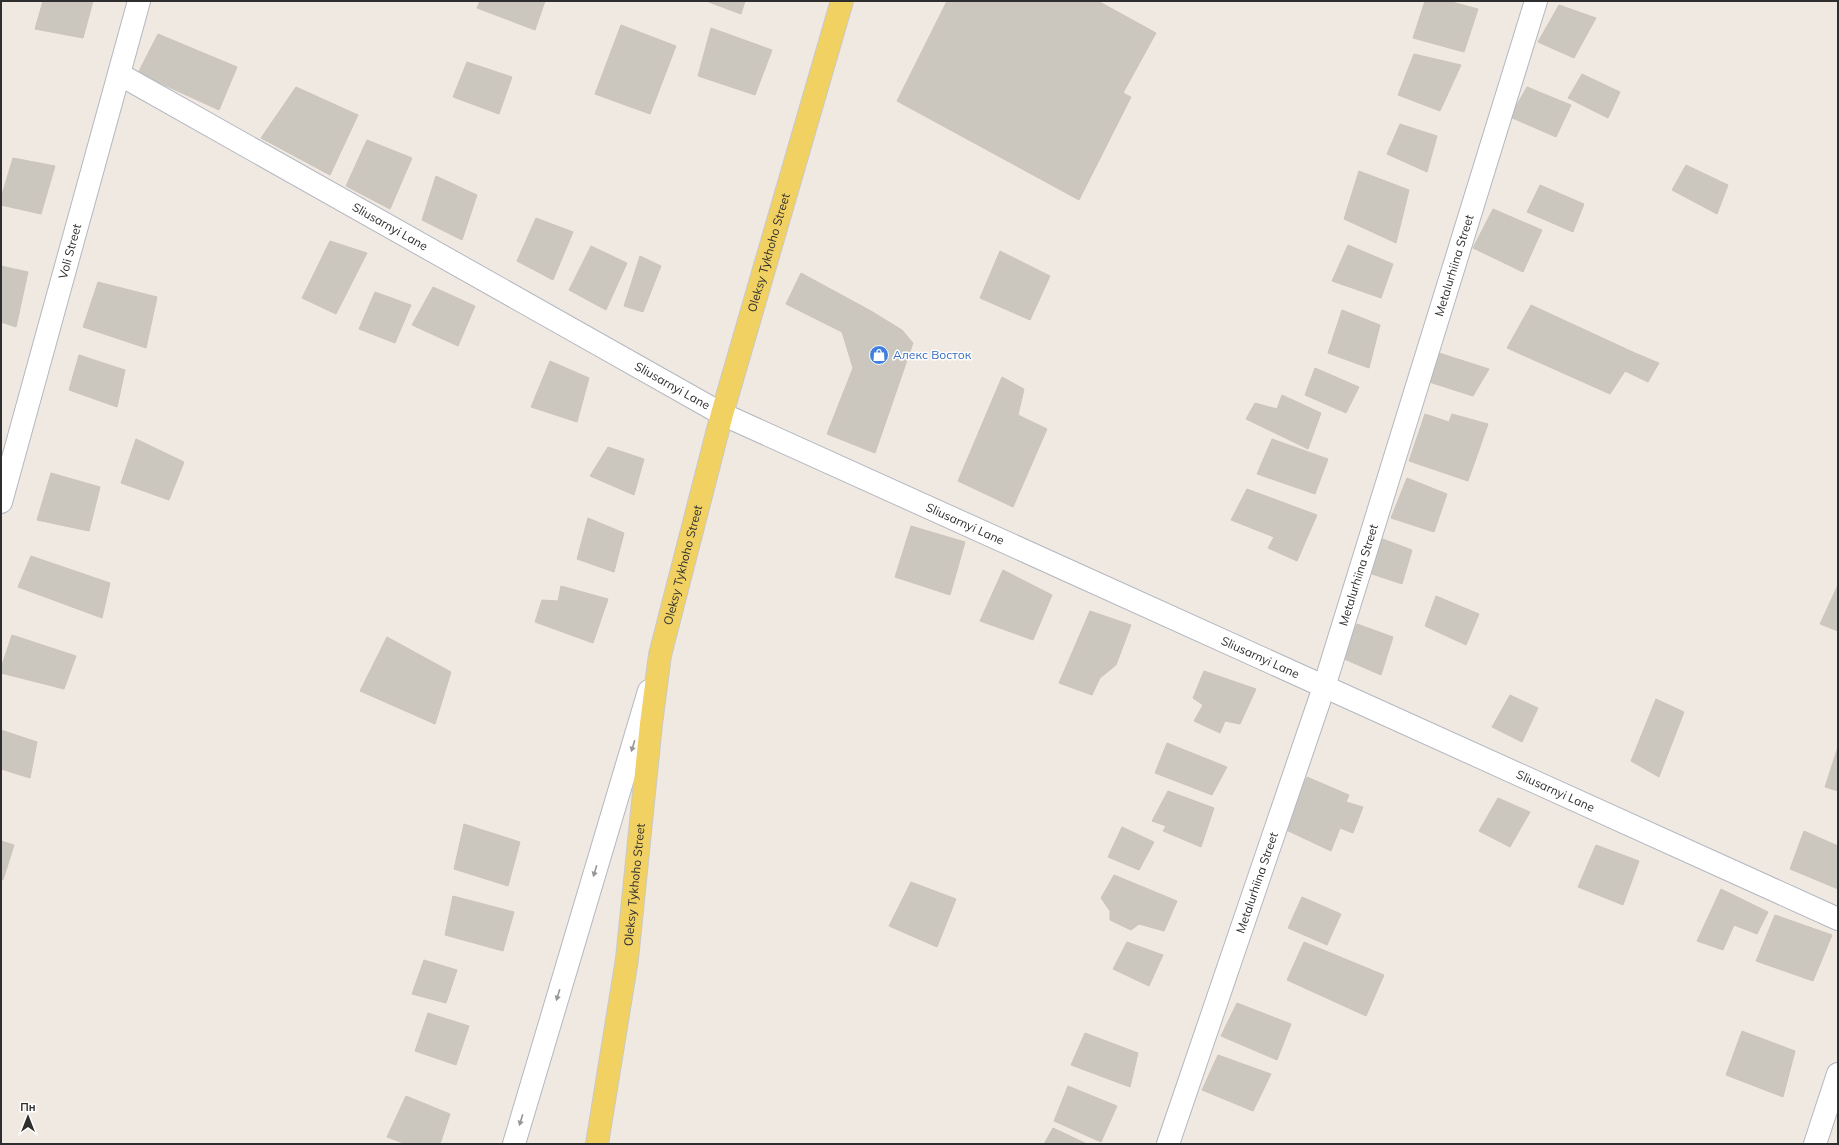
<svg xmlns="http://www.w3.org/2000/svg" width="1839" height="1145" font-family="Mulish,sans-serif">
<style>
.building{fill:#cbc7bf;stroke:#cbc5ba}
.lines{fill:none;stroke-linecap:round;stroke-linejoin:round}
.street-casing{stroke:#b4b7c1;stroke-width:24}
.secondary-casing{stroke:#b4b7c1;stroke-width:24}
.primary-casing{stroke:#c9c9c9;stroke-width:24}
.street{stroke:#fff;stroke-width:22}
.secondary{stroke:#fff;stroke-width:22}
.primary{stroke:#f2d163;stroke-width:22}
.oneway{fill:#969696}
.labels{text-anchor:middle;stroke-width:3;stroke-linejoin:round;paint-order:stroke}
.street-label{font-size:12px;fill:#2e2e2e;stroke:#fff}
.shop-label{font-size:12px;fill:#366cbe;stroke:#fff;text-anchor:start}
</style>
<rect width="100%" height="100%" fill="#efe9e1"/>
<path class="building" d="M 43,1 L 93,1 L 83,38 L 35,29 Z
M 480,1 L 545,1 L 535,30 L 477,8 Z
M 706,1 L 745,1 L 741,14 Z
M 947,1 L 1098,1 L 1156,33 L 1123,93 L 1131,97 L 1079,200 L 897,101 Z
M 1425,1 L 1448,1 L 1478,9 L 1464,52 L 1413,38 Z
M 1559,5 L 1596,18 L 1574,58 L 1538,42 Z
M 621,25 L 676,46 L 650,114 L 595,94 Z
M 711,28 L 772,50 L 755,95 L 698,76 Z
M 158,34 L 237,67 L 219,110 L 138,73 Z
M 1414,54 L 1461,65 L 1440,111 L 1398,95 Z
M 467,62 L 512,77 L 499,114 L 453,97 Z
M 1582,74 L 1620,92 L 1608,118 L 1568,98 Z
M 296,87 L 358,115 L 330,175 L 261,138 Z
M 1527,87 L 1571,105 L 1556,137 L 1510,117 Z
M 1400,124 L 1437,136 L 1427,172 L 1387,154 Z
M 367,140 L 412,158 L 390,209 L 346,186 Z
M 13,158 L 55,166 L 41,214 L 1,205 L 1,198 Z
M 1686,165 L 1728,185 L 1717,214 L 1672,190 Z
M 1359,171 L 1409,190 L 1396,243 L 1344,219 Z
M 436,176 L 477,195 L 462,240 L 422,220 Z
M 1540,185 L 1584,204 L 1573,232 L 1527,212 Z
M 1493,209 L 1542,230 L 1523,272 L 1473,248 Z
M 536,218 L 573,232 L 553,280 L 517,261 Z
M 330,241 L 367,253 L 336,314 L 302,298 Z
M 1348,245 L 1393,264 L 1381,298 L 1332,281 Z
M 591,246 L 627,263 L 606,310 L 569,290 Z
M 1000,251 L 1050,276 L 1030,320 L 980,298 Z
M 640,256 L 661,266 L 643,312 L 624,306 Z
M 1,266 L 28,272 L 16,327 L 1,322 Z
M 801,273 L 871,311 L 902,330 L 913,343 L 875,453 L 827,434 L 853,368 L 842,332 L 786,304 Z
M 98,282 L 157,297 L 146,348 L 83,327 Z
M 433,287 L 475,306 L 458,346 L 412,325 Z
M 375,292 L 411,305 L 395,343 L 359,329 Z
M 1531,305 L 1635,353 L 1659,363 L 1648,382 L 1625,371 L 1610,394 L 1507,348 Z
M 1342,310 L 1380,325 L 1369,368 L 1328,353 Z
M 1439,353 L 1489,369 L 1473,396 L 1426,381 Z
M 79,355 L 125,370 L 117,407 L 69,390 Z
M 550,361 L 589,378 L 577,422 L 531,407 Z
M 1315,368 L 1359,387 L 1346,413 L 1305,395 Z
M 1002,377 L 1024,389 L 1018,415 L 1047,429 L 1013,507 L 958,481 Z
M 1282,395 L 1321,413 L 1308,449 L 1246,419 L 1255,403 L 1277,409 Z
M 1425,414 L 1449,422 L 1452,414 L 1488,424 L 1468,481 L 1409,461 Z
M 136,439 L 184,462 L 169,500 L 121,483 Z
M 1272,439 L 1328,459 L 1315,494 L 1257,474 Z
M 608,447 L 644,459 L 634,495 L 590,476 Z
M 51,473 L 100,487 L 89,531 L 37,520 Z
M 1407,478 L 1447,494 L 1434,532 L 1391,518 Z
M 1247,489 L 1317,515 L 1297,561 L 1268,548 L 1274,537 L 1231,520 Z
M 588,518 L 624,533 L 614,572 L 577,559 Z
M 911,526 L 965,542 L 950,595 L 895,577 Z
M 1380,538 L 1412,550 L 1402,584 L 1369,573 Z
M 31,556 L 110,583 L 102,618 L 18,587 Z
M 1003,570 L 1052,595 L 1033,640 L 980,621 Z
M 1838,585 L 1838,631 L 1820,624 Z
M 561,586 L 608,599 L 593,643 L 535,622 L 542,600 L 558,601 Z
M 1436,596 L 1479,614 L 1466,645 L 1425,626 Z
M 1090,611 L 1131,625 L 1116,665 L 1100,678 L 1092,695 L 1059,683 Z
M 1357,624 L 1393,637 L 1381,675 L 1342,658 Z
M 12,635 L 76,656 L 64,689 L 1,673 L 1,668 Z
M 387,637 L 451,672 L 435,724 L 360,691 Z
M 1204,671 L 1256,689 L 1240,724 L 1225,721 L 1220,733 L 1194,721 L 1203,705 L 1193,698 Z
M 1510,695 L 1538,708 L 1522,742 L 1492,727 Z
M 1656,699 L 1684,712 L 1659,777 L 1631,761 Z
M 1,730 L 37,742 L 30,778 L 1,769 Z
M 1167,743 L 1227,767 L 1212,795 L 1155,773 Z
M 1838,747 L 1838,791 L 1825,787 Z
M 1307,777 L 1349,795 L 1346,802 L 1363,807 L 1353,833 L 1340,828 L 1331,851 L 1282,828 Z
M 1168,791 L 1214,808 L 1201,847 L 1163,831 L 1166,826 L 1152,821 Z
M 1498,798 L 1530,812 L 1510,847 L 1479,831 Z
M 464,824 L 520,842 L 508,886 L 454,869 Z
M 1122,827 L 1154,842 L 1139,870 L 1108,857 Z
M 1804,831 L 1838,846 L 1838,889 L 1790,869 Z
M 1,841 L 14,845 L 3,880 L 1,879 Z
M 1596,845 L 1639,861 L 1623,905 L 1578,887 Z
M 1114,875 L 1177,901 L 1164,931 L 1139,924 L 1131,930 L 1110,920 L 1110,911 L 1101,898 Z
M 911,882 L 956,899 L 937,947 L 889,926 Z
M 1721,889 L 1768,912 L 1757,934 L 1734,925 L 1723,950 L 1697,941 Z
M 453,896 L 514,912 L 503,951 L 445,935 Z
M 1302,897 L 1341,914 L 1327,945 L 1288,928 Z
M 1775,915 L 1832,935 L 1813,981 L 1756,961 Z
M 1127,942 L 1163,955 L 1149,986 L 1113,969 Z
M 1304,942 L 1384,975 L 1366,1016 L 1287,980 Z
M 424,960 L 457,970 L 446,1003 L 412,994 Z
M 1237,1003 L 1291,1024 L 1277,1060 L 1221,1036 Z
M 428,1013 L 469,1026 L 456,1065 L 415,1051 Z
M 1742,1031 L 1795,1051 L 1783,1097 L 1726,1075 Z
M 1085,1033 L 1138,1053 L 1130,1087 L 1071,1065 Z
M 1218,1055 L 1271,1074 L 1253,1111 L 1202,1090 Z
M 1068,1086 L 1117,1106 L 1101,1142 L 1054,1121 Z
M 406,1096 L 450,1114 L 440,1144 L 406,1144 L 387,1137 Z
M 1053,1128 L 1087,1144 L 1044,1144 Z"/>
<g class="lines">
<defs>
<g id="street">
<path id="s1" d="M 119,74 L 722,414 L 1838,919"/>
<path id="s2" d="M 1,502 L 139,1"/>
<path id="s3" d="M 1168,1144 L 1324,687 L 1536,1"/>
<path d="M 1815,1144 L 1838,1074"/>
</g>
<path id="secondary" d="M 514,1144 L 649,691"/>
<g id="primary">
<path id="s4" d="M 597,1144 L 627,959 L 651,724 L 660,655 L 722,414 L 842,1"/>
</g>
</defs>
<use href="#street" class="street-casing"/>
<use href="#secondary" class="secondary-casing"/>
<use href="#primary" class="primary-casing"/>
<use href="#street" class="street"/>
<use href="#secondary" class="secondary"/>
<use href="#primary" class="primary"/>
</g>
<defs><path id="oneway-solid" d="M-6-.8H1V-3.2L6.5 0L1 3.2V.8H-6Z"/></defs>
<g class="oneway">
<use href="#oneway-solid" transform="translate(633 746) rotate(107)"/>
<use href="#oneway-solid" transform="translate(595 871) rotate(107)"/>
<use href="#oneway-solid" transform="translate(558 995) rotate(107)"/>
<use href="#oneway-solid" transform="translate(521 1120) rotate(107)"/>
</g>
<defs>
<symbol id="shop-disc" viewBox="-11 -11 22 22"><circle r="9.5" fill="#3f7fe0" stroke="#fff"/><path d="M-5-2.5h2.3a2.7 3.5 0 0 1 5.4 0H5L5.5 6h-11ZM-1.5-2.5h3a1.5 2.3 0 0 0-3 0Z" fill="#fff"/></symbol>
</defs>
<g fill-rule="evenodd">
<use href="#shop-disc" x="868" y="344" width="22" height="22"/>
</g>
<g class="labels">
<g class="street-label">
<text dy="4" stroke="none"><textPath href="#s1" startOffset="311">Sliusarnyi Lane</textPath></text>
<text dy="4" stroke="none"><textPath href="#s2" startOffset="260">Voli Street</textPath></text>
<text dy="4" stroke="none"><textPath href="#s4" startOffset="910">Oleksy Tykhoho Street</textPath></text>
<text dy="4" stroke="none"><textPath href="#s3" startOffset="924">Metalurhiina Street</textPath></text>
<text dy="4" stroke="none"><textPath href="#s1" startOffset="635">Sliusarnyi Lane</textPath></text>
<text dy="4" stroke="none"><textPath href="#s1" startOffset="959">Sliusarnyi Lane</textPath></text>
<text dy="4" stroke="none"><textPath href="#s4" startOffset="586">Oleksy Tykhoho Street</textPath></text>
<text dy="4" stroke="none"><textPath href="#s3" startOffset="600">Metalurhiina Street</textPath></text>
<text dy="4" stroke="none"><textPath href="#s1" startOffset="1283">Sliusarnyi Lane</textPath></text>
<text dy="4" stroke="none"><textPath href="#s1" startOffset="1607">Sliusarnyi Lane</textPath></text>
<text dy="4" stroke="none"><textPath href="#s3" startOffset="276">Metalurhiina Street</textPath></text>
<text dy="4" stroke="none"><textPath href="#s4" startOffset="262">Oleksy Tykhoho Street</textPath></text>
</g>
<g class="shop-label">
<text x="893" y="359">Алекс Восток</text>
</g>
</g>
<rect width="1839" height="1145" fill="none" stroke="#2e2e2e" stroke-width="4"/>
<g transform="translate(28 1117)" stroke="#ffffff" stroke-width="3" paint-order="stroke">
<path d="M0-3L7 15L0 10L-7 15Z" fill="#2e2e2e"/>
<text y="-6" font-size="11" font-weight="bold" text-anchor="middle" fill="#2e2e2e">Пн</text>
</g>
</svg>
